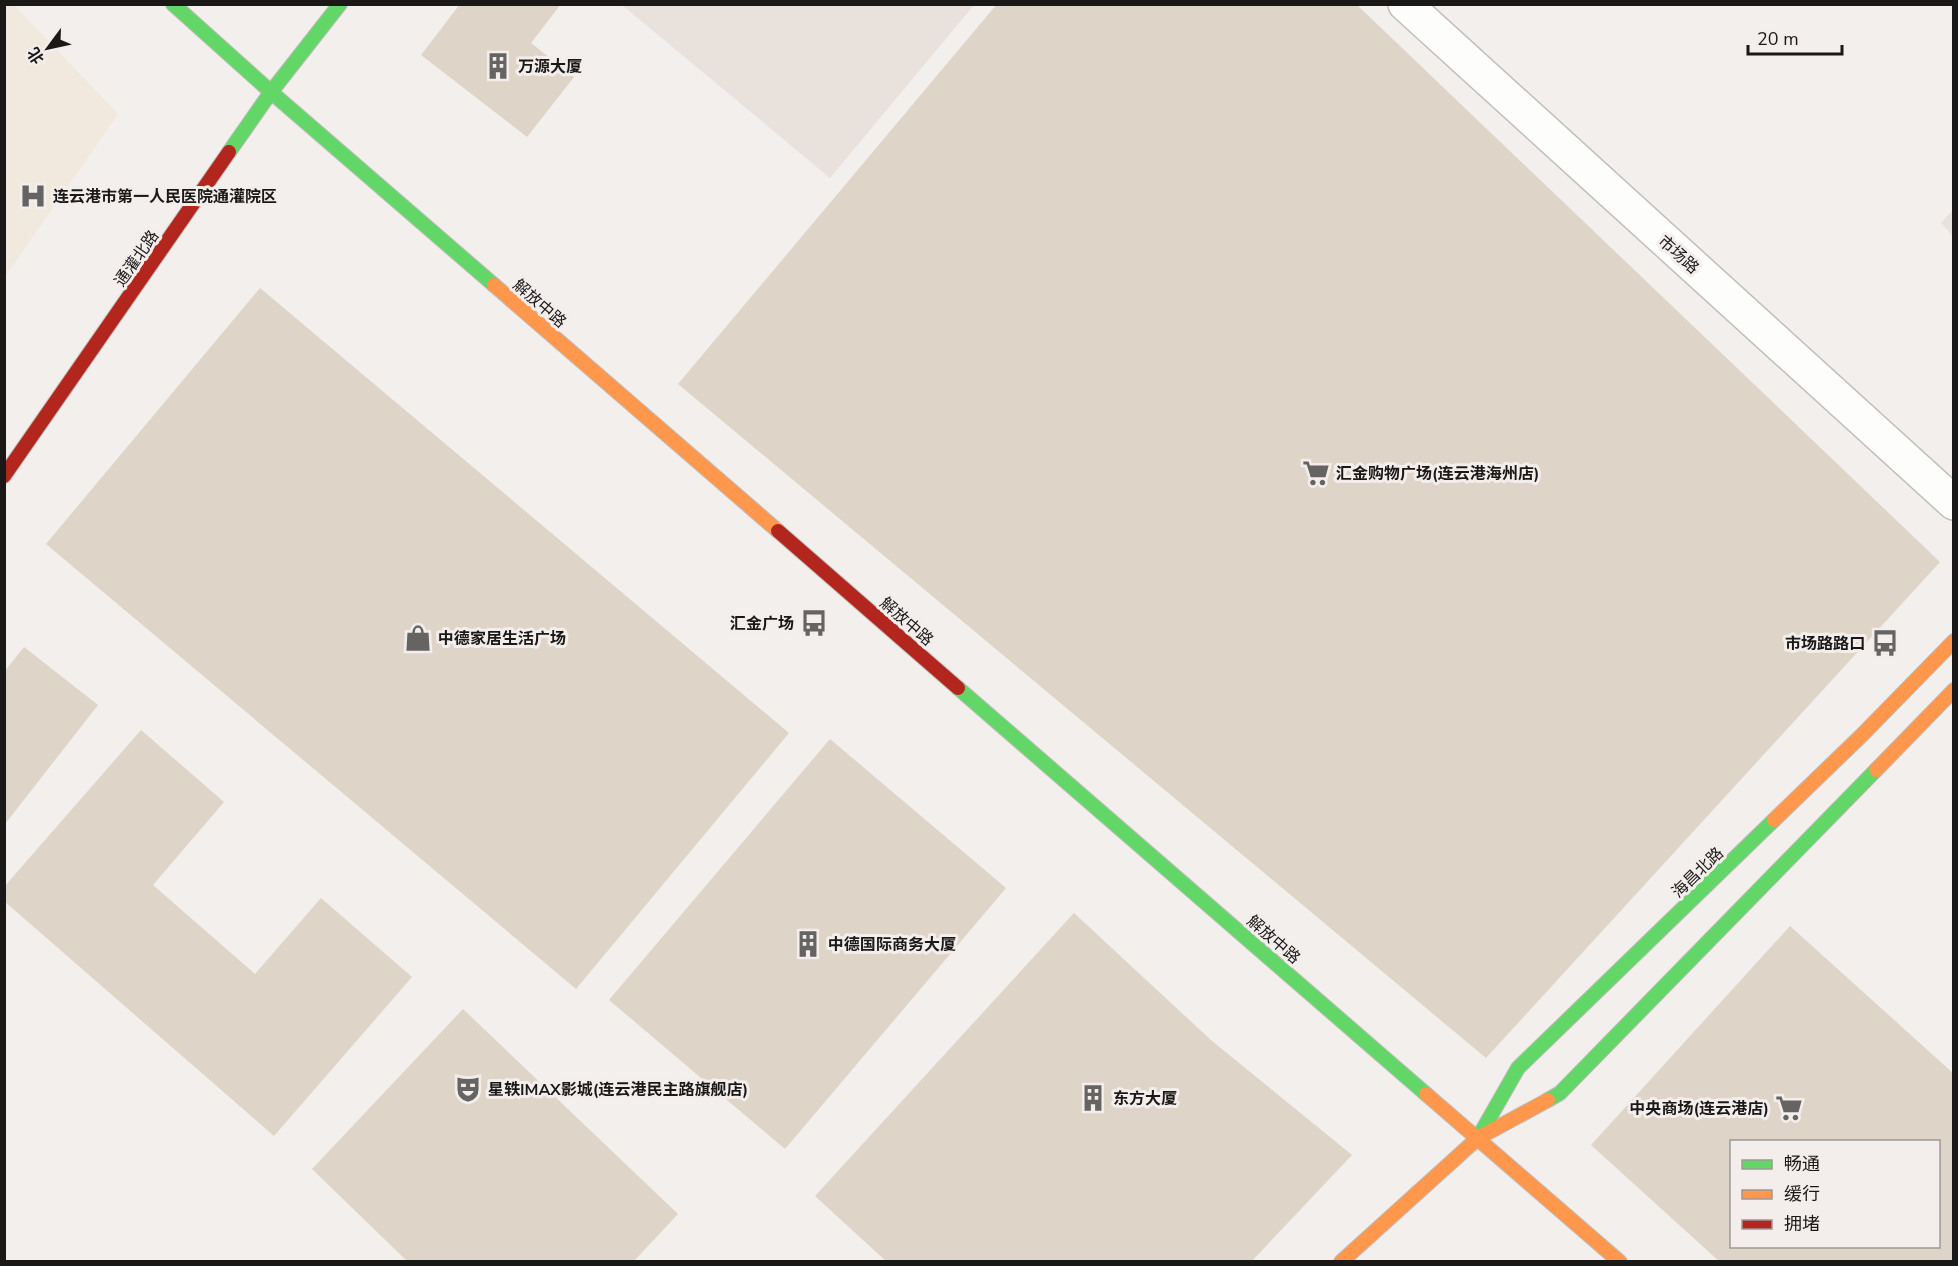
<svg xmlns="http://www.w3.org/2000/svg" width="1958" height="1266" font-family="'Nunito Sans','Noto Sans SC',sans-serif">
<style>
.built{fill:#e8e1dc}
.medical{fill:#f1e9dd}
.building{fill:#ded4c8;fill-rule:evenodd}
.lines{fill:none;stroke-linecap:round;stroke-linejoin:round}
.street-casing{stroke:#c0bebc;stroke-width:36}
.fast-casing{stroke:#c0bebc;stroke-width:16}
.slow-casing{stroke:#c0bebc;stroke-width:16}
.jam-casing{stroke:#c0bebc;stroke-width:16}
.street{stroke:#fdfdfc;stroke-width:33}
.fast{stroke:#63d668;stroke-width:14}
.slow{stroke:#ff974d;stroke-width:14}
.jam{stroke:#b3261e;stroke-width:14}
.labels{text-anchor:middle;stroke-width:6;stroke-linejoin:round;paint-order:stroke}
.poi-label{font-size:16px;font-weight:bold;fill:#1a1918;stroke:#f3eeec;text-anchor:start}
.street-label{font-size:16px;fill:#1a1918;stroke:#f3eeec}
</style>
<rect width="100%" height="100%" fill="#f2efed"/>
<path class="built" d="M 622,5 L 974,5 L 830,178 Z
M 1953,210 L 1953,236 L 1941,223 Z"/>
<path class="medical" d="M 13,4 L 118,114 L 5,277 L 4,5 Z"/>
<path class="building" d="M 460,4 L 561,4 L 531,43 L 574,77 L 527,137 L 421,55 Z
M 997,4 L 1356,4 L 1940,562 L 1486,1058 L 678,384 Z
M 260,288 L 789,733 L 576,989 L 46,544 Z
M 24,647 L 98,705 L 5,824 L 5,671 Z
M 141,730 L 224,802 L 153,885 L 255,974 L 321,898 L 412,977 L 274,1136 L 4,901 L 4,887 Z
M 830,739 L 1006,888 L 785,1149 L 609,1000 Z
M 1074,913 L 1212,1041 L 1352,1155 L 1251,1262 L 887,1262 L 815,1196 Z
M 1790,926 L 1954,1074 L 1954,1262 L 1720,1262 L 1591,1145 ZM 1732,1142 L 1938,1142 L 1938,1246 L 1732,1246 Z
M 463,1009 L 678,1214 L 633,1262 L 408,1262 L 312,1169 Z"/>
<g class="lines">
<defs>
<path id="street" d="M 1405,4 L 1954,503"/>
<path id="fast" d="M 173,4 L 271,92 L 494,285
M 229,152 L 271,92 L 340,4
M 958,688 L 1426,1094
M 1548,1100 L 1560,1093 L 1876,770
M 1478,1138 L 1518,1068 L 1774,820"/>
<path id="slow" d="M 494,285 L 778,531
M 1876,770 L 1954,690
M 1774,820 L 1862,735 L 1954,641
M 1426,1094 L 1620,1262
M 1341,1262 L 1478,1138 L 1548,1100"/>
<path id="jam" d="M 4,476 L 229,152
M 778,531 L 958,688"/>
</defs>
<use href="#street" class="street-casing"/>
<use href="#fast" class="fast-casing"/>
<use href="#slow" class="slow-casing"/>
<use href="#jam" class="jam-casing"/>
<use href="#street" class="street"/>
<use href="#fast" class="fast"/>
<use href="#slow" class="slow"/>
<use href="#jam" class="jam"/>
</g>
<defs>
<symbol id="building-bare" viewBox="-9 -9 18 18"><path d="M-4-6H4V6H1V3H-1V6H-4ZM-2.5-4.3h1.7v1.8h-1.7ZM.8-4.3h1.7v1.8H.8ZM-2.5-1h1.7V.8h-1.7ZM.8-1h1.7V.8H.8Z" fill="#666463" stroke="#f3eeec" stroke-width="2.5" paint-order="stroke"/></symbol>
<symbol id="hospital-bare" viewBox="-9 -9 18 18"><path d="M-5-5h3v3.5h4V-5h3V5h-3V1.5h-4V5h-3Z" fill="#666463" stroke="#f3eeec" stroke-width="2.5" paint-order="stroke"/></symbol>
<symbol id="supermarket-bare" viewBox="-9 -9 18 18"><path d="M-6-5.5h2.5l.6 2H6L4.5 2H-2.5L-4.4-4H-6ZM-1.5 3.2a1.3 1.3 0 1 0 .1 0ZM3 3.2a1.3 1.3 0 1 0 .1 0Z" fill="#666463" stroke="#f3eeec" stroke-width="2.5" paint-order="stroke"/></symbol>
<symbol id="bus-bare" viewBox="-9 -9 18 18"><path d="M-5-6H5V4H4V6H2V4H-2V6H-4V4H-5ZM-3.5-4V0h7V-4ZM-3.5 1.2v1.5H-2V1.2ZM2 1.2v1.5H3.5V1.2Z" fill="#666463" stroke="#f3eeec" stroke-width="2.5" paint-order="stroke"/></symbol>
<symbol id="shop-bare" viewBox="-9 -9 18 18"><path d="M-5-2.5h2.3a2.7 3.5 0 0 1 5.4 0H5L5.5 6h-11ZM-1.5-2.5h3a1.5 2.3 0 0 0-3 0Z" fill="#666463" stroke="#f3eeec" stroke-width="2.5" paint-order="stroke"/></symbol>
<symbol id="theatre-bare" viewBox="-9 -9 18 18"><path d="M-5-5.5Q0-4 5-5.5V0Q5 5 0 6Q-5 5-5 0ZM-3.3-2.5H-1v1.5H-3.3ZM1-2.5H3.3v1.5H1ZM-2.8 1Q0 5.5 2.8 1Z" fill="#666463" stroke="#f3eeec" stroke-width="2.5" paint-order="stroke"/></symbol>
</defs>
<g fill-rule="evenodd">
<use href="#building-bare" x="479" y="47" width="38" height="38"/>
<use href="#hospital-bare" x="14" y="177" width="38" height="38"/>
<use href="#supermarket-bare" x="1297" y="454" width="38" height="38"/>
<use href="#bus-bare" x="795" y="604" width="38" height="38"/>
<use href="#shop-bare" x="399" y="619" width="38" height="38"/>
<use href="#bus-bare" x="1866" y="624" width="38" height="38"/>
<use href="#building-bare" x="789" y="925" width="38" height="38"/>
<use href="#theatre-bare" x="449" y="1070" width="38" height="38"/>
<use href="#building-bare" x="1074" y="1079" width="38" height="38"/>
<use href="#supermarket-bare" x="1770" y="1089" width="38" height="38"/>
</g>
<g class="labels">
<g class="poi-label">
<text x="518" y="72">万源大厦</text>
<text x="53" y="202">连云港市第一人民医院通灌院区</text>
<text x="1336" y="479">汇金购物广场(连云港海州店)</text>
<text x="794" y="629" text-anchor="end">汇金广场</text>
<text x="438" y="644">中德家居生活广场</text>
<text x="1865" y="649" text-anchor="end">市场路路口</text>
<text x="828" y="950">中德国际商务大厦</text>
<text x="488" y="1095">星轶IMAX影城(连云港民主路旗舰店)</text>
<text x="1113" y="1104">东方大厦</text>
<text x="1769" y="1114" text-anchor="end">中央商场(连云港店)</text>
</g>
<g class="street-label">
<text transform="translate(1679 254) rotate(42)" y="6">市场路</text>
<text transform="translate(136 258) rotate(-55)" y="6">通灌北路</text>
<text transform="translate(540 303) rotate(41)" y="6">解放中路</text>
<text transform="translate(907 621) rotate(41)" y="6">解放中路</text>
<text transform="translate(1697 872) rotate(-44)" y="6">海昌北路</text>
<text transform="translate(1274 939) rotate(41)" y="6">解放中路</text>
</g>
</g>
<rect width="1958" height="1266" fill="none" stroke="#1a1918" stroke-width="12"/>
<rect x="1730" y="1140" width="210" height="108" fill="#f3eeec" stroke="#9c9997" stroke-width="1.5"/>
<rect x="1742" y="1160" width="30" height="9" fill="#63d668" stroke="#9c9997" stroke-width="1.5"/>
<text x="1784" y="1170" font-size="18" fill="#1a1918">畅通</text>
<rect x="1742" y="1190" width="30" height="9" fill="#ff974d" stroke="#9c9997" stroke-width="1.5"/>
<text x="1784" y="1200" font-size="18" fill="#1a1918">缓行</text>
<rect x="1742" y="1220" width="30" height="9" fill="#b3261e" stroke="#9c9997" stroke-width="1.5"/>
<text x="1784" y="1230" font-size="18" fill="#1a1918">拥堵</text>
<g transform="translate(48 48) rotate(237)" stroke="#f3eeec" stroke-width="4.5" paint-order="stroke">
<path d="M0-4.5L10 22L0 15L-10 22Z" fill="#1a1918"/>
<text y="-9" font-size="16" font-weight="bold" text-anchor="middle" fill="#1a1918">北</text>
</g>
<path d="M1748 45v9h94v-9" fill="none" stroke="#1a1918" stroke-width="3"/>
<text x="1757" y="45" font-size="18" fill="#1a1918" stroke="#f3eeec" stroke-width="4.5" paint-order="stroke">20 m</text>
</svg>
